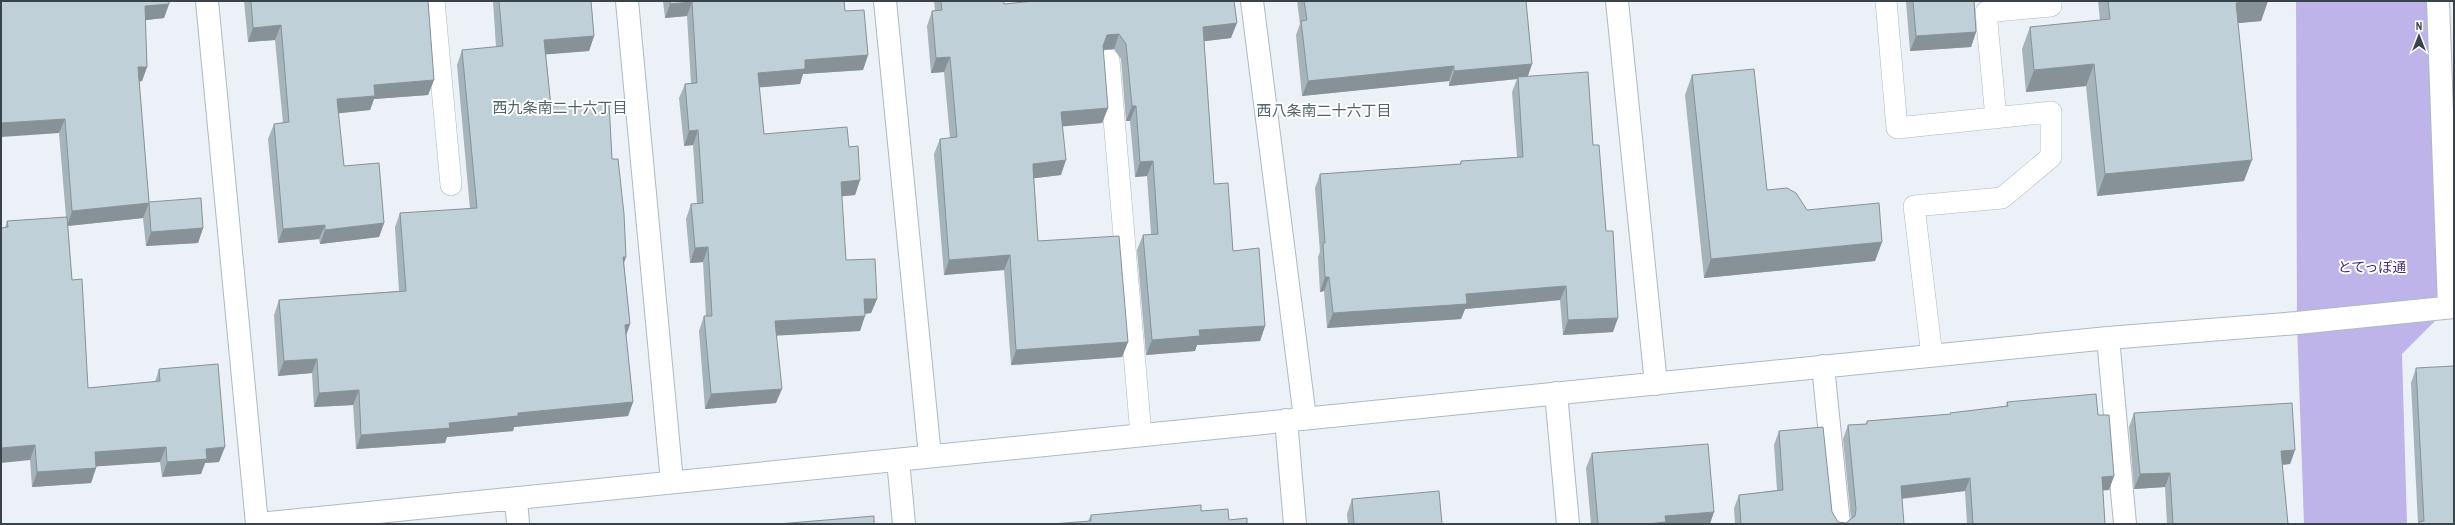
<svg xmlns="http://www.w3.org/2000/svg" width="2455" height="525" font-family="'Archivo Narrow','Noto Sans JP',sans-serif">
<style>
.park{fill:#beb4ea}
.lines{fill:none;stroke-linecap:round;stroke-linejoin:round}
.lane-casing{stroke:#adbac2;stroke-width:22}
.street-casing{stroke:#adbac2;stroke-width:24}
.lane{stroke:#fff;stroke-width:21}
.street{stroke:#fff;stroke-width:22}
.wall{fill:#a5b3ba}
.shaded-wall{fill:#869297}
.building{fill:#c0d0d8;stroke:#869297}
.labels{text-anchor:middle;stroke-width:4;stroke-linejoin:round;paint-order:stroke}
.park-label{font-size:14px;fill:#472a7e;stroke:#fff}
.neighbourhood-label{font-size:15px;fill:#50646d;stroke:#fff}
</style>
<rect width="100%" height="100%" fill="#ebf1f6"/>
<path class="park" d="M 2296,1 L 2438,1 L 2449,307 L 2402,354 L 2407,524 L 2304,524 L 2297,323 Z"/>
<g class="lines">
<defs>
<path id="lane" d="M 434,1 L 451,185
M 1886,1 L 1897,128 L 2051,112 L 2051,157 L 2002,198 L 1914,206 L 1932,356
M 1109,60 L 1141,435
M 1996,118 L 1986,12 L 2051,6 L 2051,1"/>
<path id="street" d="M 207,1 L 257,524
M 627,1 L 672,482
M 885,1 L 930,456
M 1252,1 L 1305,418
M 1617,1 L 1656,384
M 2438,1 L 2449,307
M 2108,338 L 2125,524
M 1823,366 L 1839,524
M 1556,393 L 1568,524
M 1286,420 L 1295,524
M 898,460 L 904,524
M 516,498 L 518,524
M 259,524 L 2108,338 L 2297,323 L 2454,307"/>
</defs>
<use href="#lane" class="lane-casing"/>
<use href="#street" class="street-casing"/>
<use href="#lane" class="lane"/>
<use href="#street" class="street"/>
</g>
<path class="wall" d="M 1,1 L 169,4 L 164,18 L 145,20 L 147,67 L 142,81 L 139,82 L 149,202 L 203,228 L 198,243 L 146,246 L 143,218 L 68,226 L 72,280 L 88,388 L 155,382 L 159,369 L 219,462 L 205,463 L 201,474 L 162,477 L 160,462 L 96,466 L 96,468 L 91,483 L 32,487 L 30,460 L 5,228 L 7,221 L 66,217 L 59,133 Z
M 244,1 L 428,1 L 434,80 L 428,95 L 374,99 L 370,110 L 338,113 L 344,166 L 384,223 L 379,237 L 320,244 L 319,239 L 278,243 L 268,139 L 274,124 L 283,123 L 275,40 L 248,42 Z
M 493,1 L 591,1 L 594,36 L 589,51 L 546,54 L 551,106 L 612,159 L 626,257 L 624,263 L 630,324 L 626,335 L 633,402 L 628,416 L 514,427 L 513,431 L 447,437 L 445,443 L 356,449 L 353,405 L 314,407 L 312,373 L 278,376 L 274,315 L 279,300 L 399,291 L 395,227 L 400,213 L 470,209 L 457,65 L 462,50 L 496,47 Z
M 663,1 L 844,1 L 845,11 L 868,55 L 863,70 L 803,74 L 800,84 L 759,87 L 764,134 L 849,147 L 860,180 L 855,195 L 841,196 L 846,260 L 877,299 L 871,313 L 865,314 L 860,331 L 777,335 L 776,403 L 705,409 L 699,331 L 704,316 L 706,316 L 703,262 L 690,263 L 686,219 L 691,204 L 697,204 L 693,145 L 684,146 L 679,98 L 685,84 L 691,83 L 687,16 L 665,18 Z
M 934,1 L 1004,1 L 1004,4 L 1231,38 L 1204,41 L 1214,184 L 1233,251 L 1265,326 L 1260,341 L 1197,345 L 1195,351 L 1146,355 L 1137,250 L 1143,235 L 1151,234 L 1147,176 L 1135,177 L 1130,121 L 1126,121 L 1121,59 L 1114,49 L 1103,50 L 1108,108 L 1102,123 L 1063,126 L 1061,175 L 1034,178 L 1038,241 L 1128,342 L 1122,357 L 1011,365 L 1004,270 L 944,275 L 934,154 L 940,139 L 950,138 L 944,72 L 931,73 L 927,26 L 932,11 L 935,10 Z
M 1297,1 L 1526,1 L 1532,64 L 1528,76 L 1593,145 L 1613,332 L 1563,335 L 1560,300 L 1465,309 L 1461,319 L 1327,328 L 1324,291 L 1320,292 L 1318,257 L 1320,252 L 1315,188 L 1320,174 L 1460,164 L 1461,161 L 1517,157 L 1512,92 L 1517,79 L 1449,86 L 1449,81 L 1302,96 L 1296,35 L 1300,24 Z
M 1906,1 L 1974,1 L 1976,32 L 1971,47 L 1910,51 Z
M 2098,1 L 2268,1 L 2261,21 L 2238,23 L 2244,181 L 2097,196 L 2086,86 L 2026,92 L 2022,49 L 2030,27 L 2100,20 Z
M 1692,75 L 1767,190 L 1807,210 L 1882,242 L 1875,261 L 1704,278 L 1685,95 Z
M 2416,368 L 2454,524 L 2418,524 L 2411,383 Z
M 2007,402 L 2098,415 L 2114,476 L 2109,490 L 2103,490 L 2105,524 L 1967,524 L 1965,491 L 1902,499 L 1904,524 L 1735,524 L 1734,508 L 1739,495 L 1777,490 L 1774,445 L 1779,431 L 1838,522 L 1846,523 L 1851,519 L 1843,439 L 1848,425 L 1866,424 L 1867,421 L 1950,414 L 1950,413 L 2006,406 Z
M 2134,413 L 2295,450 L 2290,464 L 2282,465 L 2288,524 L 2167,524 L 2165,487 L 2134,489 L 2129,427 Z
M 1592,453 L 1710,524 L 1591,524 L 1586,468 Z
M 1352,499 L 1442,524 L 1348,524 L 1347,514 Z
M 1201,511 L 1229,520 L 1088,521 L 1091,515 Z"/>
<path class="shaded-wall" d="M 2252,1 L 2268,1 L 2261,21 L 2229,24 L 2236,3 Z
M 692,2 L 687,16 L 665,18 L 670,4 Z
M 169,4 L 164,18 L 139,21 L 145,6 Z
M 1237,23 L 1231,38 L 1198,42 L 1203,27 Z
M 281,25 L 275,40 L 248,42 L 253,28 Z
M 1976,32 L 1971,47 L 1910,51 L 1916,36 Z
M 1119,34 L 1114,49 L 1102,50 L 1103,46 L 1107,35 Z
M 594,36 L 589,51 L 539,55 L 544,40 Z
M 868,55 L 863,70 L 803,74 L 800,84 L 753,88 L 758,73 L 805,60 Z
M 950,57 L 944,72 L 931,73 L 936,58 Z
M 1532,64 L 1527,78 L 1518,77 L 1517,79 L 1449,86 L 1454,71 Z
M 2094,64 L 2086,86 L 2026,92 L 2034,70 Z
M 1454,66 L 1449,81 L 1302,96 L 1308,81 Z
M 138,67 L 147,67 L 142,81 L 133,82 Z
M 434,80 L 428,95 L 374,99 L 370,110 L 332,114 L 337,99 L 374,85 Z
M 1132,106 L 1136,106 L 1130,121 L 1126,121 Z
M 1108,108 L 1102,123 L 1056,127 L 1061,112 Z
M 65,119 L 59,133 L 1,137 L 1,123 Z
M 698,130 L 693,145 L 684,146 L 689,131 Z
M 1066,160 L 1061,175 L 1028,179 L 1033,164 Z
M 2252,160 L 2244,181 L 2097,196 L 2105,174 Z
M 1153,161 L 1147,176 L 1135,177 L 1140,162 Z
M 860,180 L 855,195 L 835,197 L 841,182 Z
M 149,203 L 143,218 L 67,226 L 72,211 Z
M 384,223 L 379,237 L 320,244 L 325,230 Z
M 325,225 L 319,239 L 278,243 L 283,229 Z
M 203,228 L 198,243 L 146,246 L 151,232 Z
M 1882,242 L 1875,261 L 1704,278 L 1711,259 Z
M 708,247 L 703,262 L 690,263 L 695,248 Z
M 1010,255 L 1004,270 L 944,275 L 949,260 Z
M 623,257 L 626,257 L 621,271 Z
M 1325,277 L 1329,277 L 1324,291 L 1320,292 Z
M 1566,286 L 1560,300 L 1465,309 L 1461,319 L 1327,328 L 1333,313 L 1466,294 Z
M 864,299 L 877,299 L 871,313 L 859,314 Z
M 865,316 L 860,331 L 770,336 L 775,321 Z
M 1618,318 L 1613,332 L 1563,335 L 1568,320 Z
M 630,324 L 625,339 L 625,325 Z
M 1265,326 L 1260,341 L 1197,345 L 1195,351 L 1146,355 L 1152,340 L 1199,330 Z
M 1128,342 L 1122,357 L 1011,365 L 1016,350 Z
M 317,359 L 312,373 L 278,376 L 284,361 Z
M 782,389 L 776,403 L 705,409 L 711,394 Z
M 359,390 L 353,405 L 314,407 L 319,393 Z
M 633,402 L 628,416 L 514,427 L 513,431 L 447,437 L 445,443 L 356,449 L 361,435 L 518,413 Z
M 35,445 L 30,460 L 1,463 L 1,448 Z
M 166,447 L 160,462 L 89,467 L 95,452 Z
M 225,447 L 219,462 L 205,463 L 201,474 L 162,477 L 167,462 L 206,449 Z
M 2295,450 L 2290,464 L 2275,465 L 2281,451 Z
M 96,468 L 91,483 L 32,487 L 37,472 Z
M 2170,473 L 2165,487 L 2134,489 L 2140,474 Z
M 2114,476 L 2109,490 L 2097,491 L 2102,477 Z
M 1970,478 L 1965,491 L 1896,499 L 1901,486 Z
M 1714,512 L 1710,524 L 1647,524 L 1665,516 Z"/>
<path class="building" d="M 1,1 L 169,1 L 169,4 L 145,6 L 147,67 L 138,67 L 149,202 L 201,198 L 203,228 L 151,232 L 149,203 L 72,211 L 65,119 L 1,123 Z
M 251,1 L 428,1 L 434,80 L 374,85 L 375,96 L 337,99 L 344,166 L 379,163 L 384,223 L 325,230 L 325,225 L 283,229 L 274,124 L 289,122 L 281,25 L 253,28 Z
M 499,1 L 591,1 L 594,36 L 544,40 L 551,106 L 609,103 L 612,159 L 618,159 L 624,214 L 626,257 L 623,257 L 630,324 L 625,325 L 633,402 L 518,413 L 518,416 L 449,423 L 450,428 L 361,435 L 359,390 L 319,393 L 317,359 L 284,361 L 279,300 L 406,291 L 400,213 L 477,208 L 462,50 L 503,46 Z
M 670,1 L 844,1 L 845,11 L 864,10 L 868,55 L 805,60 L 805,69 L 758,73 L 764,134 L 847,127 L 849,147 L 858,146 L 860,180 L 841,182 L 846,260 L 875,259 L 877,299 L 864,299 L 865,316 L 775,321 L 782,389 L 711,394 L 704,316 L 712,316 L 708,247 L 695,248 L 691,204 L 703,203 L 698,130 L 689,131 L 685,84 L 697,83 L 692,2 L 670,4 Z
M 941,1 L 1004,1 L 1004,4 L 1034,1 L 1234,1 L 1237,23 L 1203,27 L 1214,184 L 1228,183 L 1233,251 L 1259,248 L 1265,326 L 1199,330 L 1200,336 L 1152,340 L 1143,235 L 1158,234 L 1153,161 L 1140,162 L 1136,106 L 1132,106 L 1126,44 L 1119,34 L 1107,35 L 1103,46 L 1108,108 L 1061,112 L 1066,160 L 1033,164 L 1033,168 L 1038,241 L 1119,236 L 1128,342 L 1016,350 L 1010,255 L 949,260 L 940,139 L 957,137 L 950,57 L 936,58 L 932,11 L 942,10 Z
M 1304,1 L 1526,1 L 1532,64 L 1454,71 L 1454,66 L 1308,81 L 1301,21 L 1307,20 Z
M 1913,1 L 1974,1 L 1976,32 L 1916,36 Z
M 2108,1 L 2252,1 L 2236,3 L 2252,160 L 2105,174 L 2094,64 L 2034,70 L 2030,27 L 2110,19 Z
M 1754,69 L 1767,190 L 1787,188 L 1796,193 L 1807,210 L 1879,203 L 1882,242 L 1711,259 L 1692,75 Z
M 1588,72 L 1593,145 L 1599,145 L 1606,231 L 1613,231 L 1618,318 L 1568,320 L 1566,286 L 1466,294 L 1467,304 L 1333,313 L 1329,277 L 1325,277 L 1323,243 L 1325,243 L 1320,174 L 1461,164 L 1461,161 L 1523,157 L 1518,77 Z
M 67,217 L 72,280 L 82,279 L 88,388 L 160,381 L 159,369 L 218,364 L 225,447 L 206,449 L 207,459 L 167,462 L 166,447 L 95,452 L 96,468 L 37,472 L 35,445 L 1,448 L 1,228 L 8,227 L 7,221 Z
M 2454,366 L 2454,524 L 2420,524 L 2419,522 L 2424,521 L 2416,368 Z
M 2096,394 L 2098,415 L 2109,415 L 2114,476 L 2102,477 L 2105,524 L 1973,524 L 1970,478 L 1901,486 L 1904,524 L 1741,524 L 1739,495 L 1783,490 L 1779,431 L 1823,427 L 1832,512 L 1838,522 L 1846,523 L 1855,516 L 1856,509 L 1848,425 L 1867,424 L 1867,421 L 1951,414 L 1950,413 L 2008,406 L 2007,402 Z
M 2292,403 L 2295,450 L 2281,451 L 2288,524 L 2173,524 L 2170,473 L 2140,474 L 2134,413 Z
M 1708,444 L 1714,512 L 1665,516 L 1666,522 L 1647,524 L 1598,524 L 1592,453 Z
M 1439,491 L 1442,524 L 1354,524 L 1352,499 Z
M 1201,505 L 1201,511 L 1228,509 L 1229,520 L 1247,518 L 1247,524 L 1052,524 L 1091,521 L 1091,515 Z
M 874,516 L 874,524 L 778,524 Z"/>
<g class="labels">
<g class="park-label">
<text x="2372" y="272">とてっぽ通</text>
</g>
<g class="neighbourhood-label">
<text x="560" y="113">西九条南二十六丁目</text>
<text x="1324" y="116">西八条南二十六丁目</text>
</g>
</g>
<rect width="2455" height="525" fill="none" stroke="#39444a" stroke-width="4"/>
<g transform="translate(2419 36)" stroke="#ffffff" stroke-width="3" paint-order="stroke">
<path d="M0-3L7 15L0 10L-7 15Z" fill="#39444a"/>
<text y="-6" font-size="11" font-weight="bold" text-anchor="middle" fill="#39444a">N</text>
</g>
</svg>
